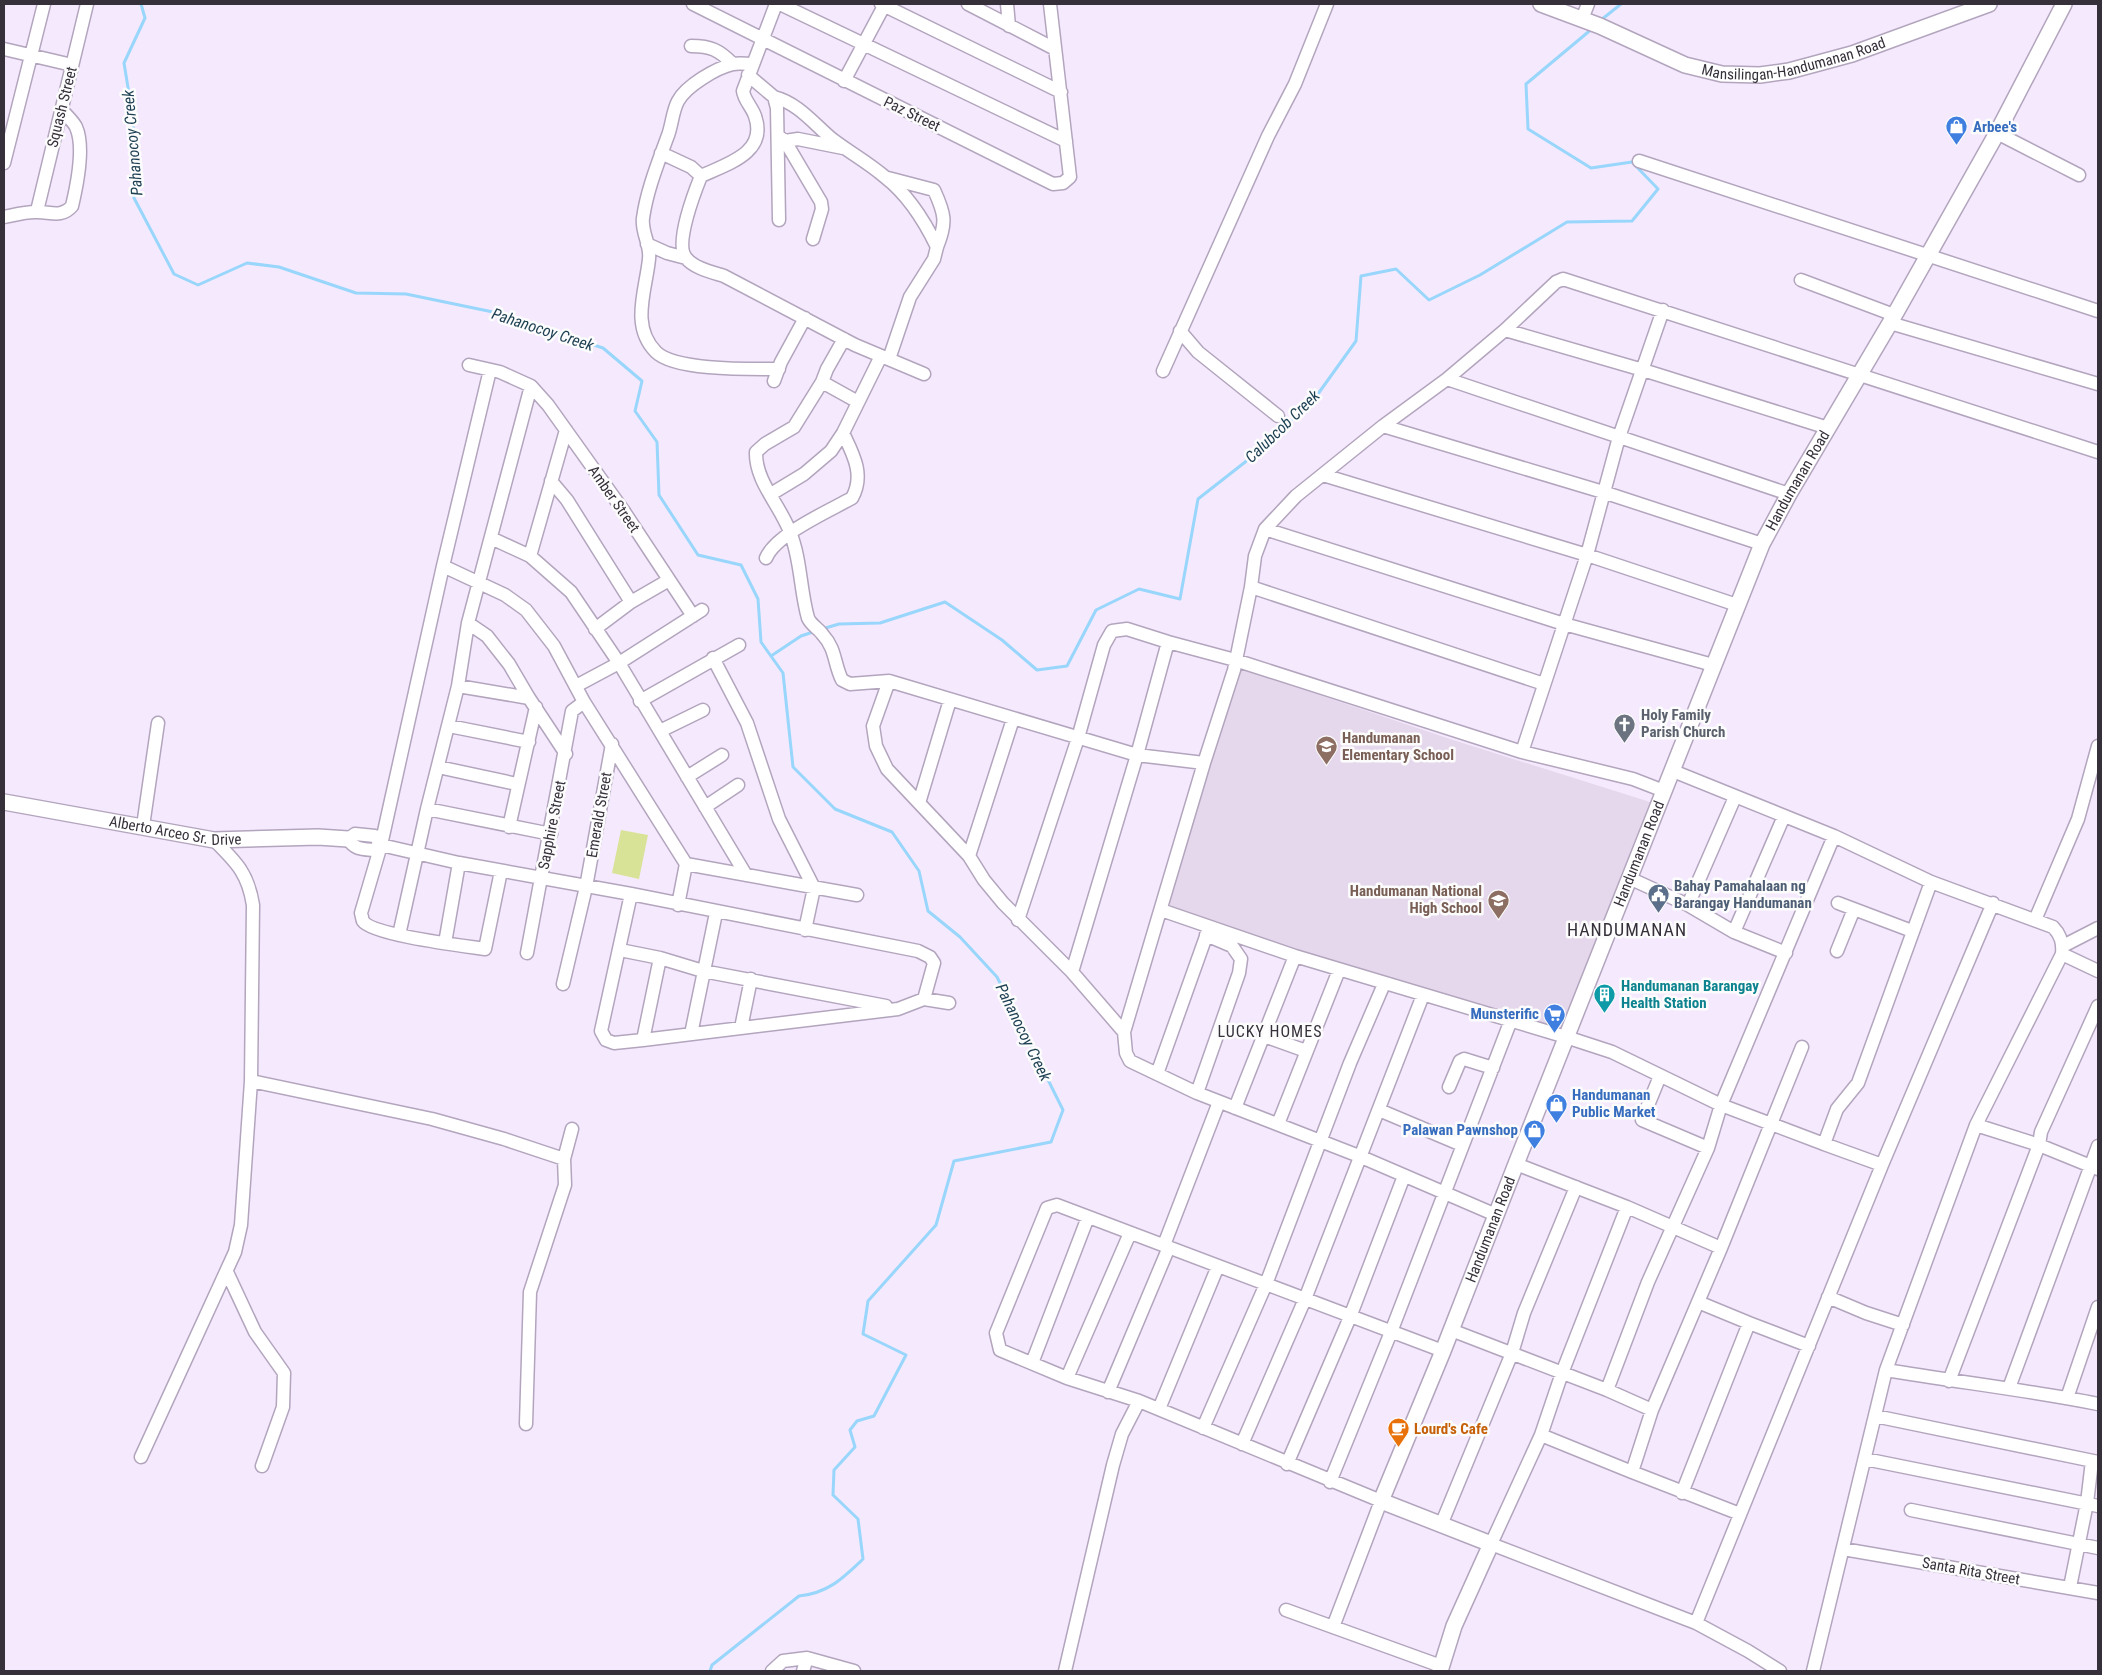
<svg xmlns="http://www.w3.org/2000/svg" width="2102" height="1675" font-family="'Roboto Condensed',sans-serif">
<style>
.education{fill:#e5d8ec}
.green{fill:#d9e397}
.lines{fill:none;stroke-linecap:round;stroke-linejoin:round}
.stream{stroke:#98d6fb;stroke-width:3}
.minor-casing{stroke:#b2a5bd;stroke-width:15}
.tertiary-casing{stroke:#b2a5bd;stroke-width:18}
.minor{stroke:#fff;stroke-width:12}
.tertiary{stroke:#fff;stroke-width:15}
.labels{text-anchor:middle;stroke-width:5;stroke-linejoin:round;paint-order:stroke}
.street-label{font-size:15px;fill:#36303a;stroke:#fcfcfc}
.shop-label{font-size:15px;font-weight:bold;fill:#366cbe;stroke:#fcfcfc;text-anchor:start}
.worship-label{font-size:15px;font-weight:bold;fill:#5b616d;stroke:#fcfcfc;text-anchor:start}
.education-label{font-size:15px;font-weight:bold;fill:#785e54;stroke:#fcfcfc;text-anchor:start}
.service-label{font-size:15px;font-weight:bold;fill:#4e5e75;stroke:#fcfcfc;text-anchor:start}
.culture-label{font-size:15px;font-weight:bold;fill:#0d838f;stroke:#fcfcfc;text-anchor:start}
.food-label{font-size:15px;font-weight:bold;fill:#c56008;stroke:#fcfcfc;text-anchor:start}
.water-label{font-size:16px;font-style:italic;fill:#1c3f52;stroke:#fcfcfc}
.neighbourhood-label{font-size:16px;letter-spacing:1px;fill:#36303a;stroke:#fcfcfc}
.quarter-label{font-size:18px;letter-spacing:1px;fill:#36303a;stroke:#fcfcfc}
</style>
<rect width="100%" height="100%" fill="#f5e9fe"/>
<path class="education" d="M 1240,668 L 1450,739 L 1650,802 L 1560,1031 L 1375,973 L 1271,946 L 1167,908 Z"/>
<path class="green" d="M 621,830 L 648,835 L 639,879 L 612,873 Z"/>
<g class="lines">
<path class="stream" d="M 141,4 L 145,18 L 124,63 L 133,118 L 134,198 L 174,274 L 198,285 L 247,263 L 279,267 L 356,293 L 406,294 L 493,312 L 603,348 L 642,381 L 635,411 L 657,442 L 659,495 L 698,555 L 741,565 L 758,599 L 761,642 L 783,673 L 793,767 L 835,809 L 892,832 L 919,871 L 928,911 L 960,937 L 997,977 L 1063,1110 L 1051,1142 L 954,1161 L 936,1225 L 868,1301 L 863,1334 L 906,1355 L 874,1416 L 857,1421 L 850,1430 L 855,1447 L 834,1470 L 833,1495 L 858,1519 L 863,1559 C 842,1579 828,1593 799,1596 L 712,1665 L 710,1671
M 1601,20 L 1621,4
M 822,629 L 839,624 L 880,623 L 945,602 L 1002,640 L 1037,670 L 1067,666 L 1096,610 L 1139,589 L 1180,599 L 1198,499 L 1249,459 L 1315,398 L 1356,341 L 1361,276 L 1396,269 L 1429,300 L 1480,275 L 1567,222 L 1632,221 L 1658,189 L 1632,162 L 1591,168 L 1528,129 L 1526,84 L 1593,28
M 771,656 L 801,636 L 816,631"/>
<defs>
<path id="minor" d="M 693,4 L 1053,184 L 1063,183 L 1070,177 L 1050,4
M 776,4 L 743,91 C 744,100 752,107 755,116 C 768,153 727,164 701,176 C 695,191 674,244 686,258 C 694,268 711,272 724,276 L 855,345 L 924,374
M 780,4 L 1066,141
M 881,4 L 1061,92
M 968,4 L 1055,49
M 1007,4 L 1009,26
M 1582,19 L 1588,4
M 691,46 C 711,46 719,50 733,64
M 4,49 L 72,65
M 753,64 C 747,64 739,63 733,64 C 716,68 686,86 678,101 C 672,112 672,127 667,138 C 658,163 647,190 643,218 C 641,232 651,245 649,259 C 646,290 630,326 656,352 C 675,371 752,369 779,369
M 748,75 L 774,97 L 777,108 L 779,220
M 844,81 L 885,4
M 774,97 C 798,103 814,124 832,139 C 849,152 869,163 885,177 C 907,194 925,222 937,247 L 934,259 L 910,297 L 889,359
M 1997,133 L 2079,175
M 778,136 L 785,141 L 821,202 L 822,209 L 813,239
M 785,141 L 798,139 L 843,148
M 661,153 L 691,167 L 701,176
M 1639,161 L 2098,311
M 4,163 L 44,4
M 888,178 L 934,190 C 945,214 947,222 937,247
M 37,211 L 87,4
M 4,217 C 14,215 25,212 35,212 C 49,211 61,219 72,206 C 77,185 85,147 76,127 C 73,121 66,115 61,109
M 647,244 L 667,253 L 686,258
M 1801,280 L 1894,315
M 1890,323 L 2098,384
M 1505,330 L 1643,370 L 1828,428
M 1180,331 L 1198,352 L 1278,416
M 844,339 L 827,369 L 822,382 L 794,427 L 765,444 L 756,452 C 755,481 780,505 790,532 C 801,559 800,590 808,618 C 811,625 819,629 823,635 C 836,649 834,664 842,680 L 850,684 L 889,681
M 469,365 L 500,372 L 531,386 L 548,405 L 623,510 L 693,616
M 490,370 L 443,566 L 381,845 L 361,913 C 362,916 362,919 363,921 C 372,935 465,946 485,949 L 501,871
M 1163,371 L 1268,136 L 1295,84 L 1327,4
M 1447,379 L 1789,494
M 774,381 L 781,362 L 805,318
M 822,382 L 858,402
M 1383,426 L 1603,492 L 1762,544
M 1323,475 L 1587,555 L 1737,605
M 551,481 L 567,500 L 631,602
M 771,494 L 804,474 L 831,451 L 843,433 L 881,356
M 1265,529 L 1564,624 L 1713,665
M 491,538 L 530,556 L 571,592 L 619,663 L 746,875
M 530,556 L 566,430
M 766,558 C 776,534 829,511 852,498 C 865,475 853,454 843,433
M 443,566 L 505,595 L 526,610 L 554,646 L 584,702 L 686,864 L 857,895
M 1251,587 L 1544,684
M 468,623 L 487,636 L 509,664 L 529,698 L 566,754
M 595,629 L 631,602 L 669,580
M 713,658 L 747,723 L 779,819 L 814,888 L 805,930
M 458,686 L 529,698
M 576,686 L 619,663 L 702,610
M 640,701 L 739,645
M 449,726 L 529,742
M 660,731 L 703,710
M 1522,752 L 1587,555 L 1619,437 L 1663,310
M 438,767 L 517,784
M 1673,771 L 1834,836 L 1931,882 L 2053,927 C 2061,935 2063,943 2062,954 L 1976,1125 L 1886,1370 L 1813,1671
M 687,777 L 722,755
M 919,803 L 950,700
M 705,807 L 738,785
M 427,809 L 551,834
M 143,826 L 158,723
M 509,827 L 536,707
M 214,840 C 236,862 248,873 253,905 L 251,1081 L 432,1119 L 504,1139 L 564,1159 L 572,1129
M 381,845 L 373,850 C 361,849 354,849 348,839 L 355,834 L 375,836 L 381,845 L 459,863 L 631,894 L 918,951 L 930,957 L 934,963 L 924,999
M 969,856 L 1013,719
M 1629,878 L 1688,905 L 1734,932 L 1786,953
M 631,894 L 601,1031 L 606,1040 L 614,1043 L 643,1040 L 898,1009 L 924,999 L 949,1003
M 1838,903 L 1912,931
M 678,905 L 686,864
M 1688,905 L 1735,797
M 1161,910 L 1295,956 L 1566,1037 L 1612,1052 L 1721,1105 L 1824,1144 L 1837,1109 L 1858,1083 L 1931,882
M 1018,920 L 1078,738 L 1104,645 L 1112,631 L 1127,629 L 1168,642 L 1235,660 L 1522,752 L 1633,779 L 1664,791
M 2035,920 L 2078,819 L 2098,746
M 1734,932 L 1784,816
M 399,935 L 427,809 L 458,686 L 468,623 L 531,386
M 445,943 L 459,863
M 2063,946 L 2098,928
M 620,950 L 660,958 L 703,971 L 886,1006
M 1837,951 L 1854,909
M 527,953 L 572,711 L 584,702
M 2062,954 L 2098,971
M 1072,972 L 1137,755 L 1168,642
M 563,984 L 586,887 L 612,744
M 741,1028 L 751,979
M 1124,1032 L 1072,972 L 1003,903 L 984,880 L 969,856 L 887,769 L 876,746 L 873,726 L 889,681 L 1137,755 L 1204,763
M 691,1034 L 716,913
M 1264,1036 L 1306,1051
M 643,1040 L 660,958
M 1157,1074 L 1209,928
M 1660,1076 L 1642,1120 L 1708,1148
M 1449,1087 L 1460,1061 L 1464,1059 L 1493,1068
M 1197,1093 L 1239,973 L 1241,959 L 1232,946 L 1206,935
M 1235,1108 L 1295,956
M 1379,1110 L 1462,1145
M 1278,1124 L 1339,970
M 1976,1125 L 2039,1145 L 2098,1169
M 1824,1144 L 1882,1165
M 1516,1164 L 1627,1207 L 1721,1248
M 1627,1207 L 1562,1373 L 1541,1435 L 1491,1544 L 1696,1623 L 1748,1651 L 1780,1671
M 1496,1215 L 1359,1156 L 1197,1093 L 1130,1061 L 1126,1053 L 1124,1032 L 1204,763 L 1234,670 L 1251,587 L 1255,556 L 1265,529 L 1296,496 L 1383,426 L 1447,379 L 1505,330 L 1556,282 L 1563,279 L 2098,452
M 1164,1245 L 1219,1102
M 227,1272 L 255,1332 L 284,1373 L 283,1407 L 262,1466
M 1828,1297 L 1866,1313 L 1903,1325
M 1698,1302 L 1749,1323
M 1451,1330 L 1607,1390 L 1652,1410
M 1032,1363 L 1088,1217
M 1886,1370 C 1957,1382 2028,1390 2098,1404
M 1067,1378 L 1130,1233
M 1949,1381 L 2039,1145 L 2041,1132 L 2098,1006
M 2009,1388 L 2098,1146
M 1607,1390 L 1648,1282 L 1708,1148 L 1721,1105 L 1834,836
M 1108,1392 L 1169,1247
M 2067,1398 L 2098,1307
M 1159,1409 L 1218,1266
M 1875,1416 L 2098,1462
M 526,1424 L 530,1292 L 565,1185 L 564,1159
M 1203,1428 L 1266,1284 L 1350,1063 L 1384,984
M 1541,1435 L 1632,1472
M 1242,1444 L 1305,1299 L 1423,995
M 141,1457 L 235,1252 L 241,1225 L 251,1081
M 1865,1459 L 2098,1506
M 1287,1464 L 1350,1317 L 1404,1176
M 1330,1482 L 1391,1332 L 1511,1020
M 1682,1493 L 1749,1323 L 1809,1346
M 1911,1510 L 2098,1548
M 1740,1514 L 1632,1472 L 1652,1410 L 1721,1248 L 1802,1047
M 1441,1525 L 1512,1353 L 1524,1313 L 1576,1187
M 1843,1549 L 2098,1593
M 2070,1587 L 2087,1503 L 2092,1461
M 1286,1610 L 1441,1666
M 1696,1623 L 1882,1165 L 1993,903
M 1333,1627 L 1381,1501 L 1139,1401 L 1067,1378 L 1000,1350 L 996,1333 L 1047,1208 L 1057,1205 L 1443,1351
M 772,1671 L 783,1661 L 807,1658
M 803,1671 L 807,1658 L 854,1671
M 1065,1671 L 1113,1465 L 1122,1434 L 1139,1401"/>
<g id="tertiary">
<path id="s1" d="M 1541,4 L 1600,26 L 1685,65 L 1722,74 L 1760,75 L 1789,71 L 1852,54 L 1989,4"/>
<path id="s2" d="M 4,802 L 214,840 L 318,837 L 348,839"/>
<path id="s3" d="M 1440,1671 L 1454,1626 L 1491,1544 L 1381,1501 L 1443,1351 L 1516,1164 L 1762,544 L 1789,494 L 1890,323 L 1997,133 L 2064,4"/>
</g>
</defs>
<use href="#minor" class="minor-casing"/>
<use href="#tertiary" class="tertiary-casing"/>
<use href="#minor" class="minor"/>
<use href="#tertiary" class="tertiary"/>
</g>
<defs>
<symbol id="shop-pin" viewBox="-11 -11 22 30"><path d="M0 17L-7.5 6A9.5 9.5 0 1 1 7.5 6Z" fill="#3f7fe0" stroke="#fcfcfc"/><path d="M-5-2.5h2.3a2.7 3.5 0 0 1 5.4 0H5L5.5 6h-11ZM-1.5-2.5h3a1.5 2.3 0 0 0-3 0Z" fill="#fff"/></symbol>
<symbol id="church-pin" viewBox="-11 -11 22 30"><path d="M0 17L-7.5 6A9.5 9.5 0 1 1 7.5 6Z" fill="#6b7280" stroke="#fcfcfc"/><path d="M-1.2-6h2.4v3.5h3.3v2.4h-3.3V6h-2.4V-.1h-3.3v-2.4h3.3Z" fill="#fff"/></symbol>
<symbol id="school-pin" viewBox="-11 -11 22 30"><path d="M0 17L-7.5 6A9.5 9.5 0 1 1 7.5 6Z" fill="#8d6e63" stroke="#fcfcfc"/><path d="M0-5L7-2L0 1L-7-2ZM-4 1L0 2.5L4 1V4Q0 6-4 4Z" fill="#fff"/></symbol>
<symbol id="civic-pin" viewBox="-11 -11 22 30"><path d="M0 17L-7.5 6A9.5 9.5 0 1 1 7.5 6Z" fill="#5c6f8a" stroke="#fcfcfc"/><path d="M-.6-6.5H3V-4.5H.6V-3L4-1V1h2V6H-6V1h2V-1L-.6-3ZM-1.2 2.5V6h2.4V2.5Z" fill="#fff"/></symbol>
<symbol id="building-pin" viewBox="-11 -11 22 30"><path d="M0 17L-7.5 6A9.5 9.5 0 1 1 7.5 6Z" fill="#0f9aa8" stroke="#fcfcfc"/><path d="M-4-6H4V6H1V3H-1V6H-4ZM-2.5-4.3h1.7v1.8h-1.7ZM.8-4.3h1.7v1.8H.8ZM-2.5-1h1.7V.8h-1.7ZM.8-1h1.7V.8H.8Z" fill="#fff"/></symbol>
<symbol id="supermarket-pin" viewBox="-11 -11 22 30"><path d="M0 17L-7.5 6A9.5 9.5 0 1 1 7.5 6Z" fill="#3f7fe0" stroke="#fcfcfc"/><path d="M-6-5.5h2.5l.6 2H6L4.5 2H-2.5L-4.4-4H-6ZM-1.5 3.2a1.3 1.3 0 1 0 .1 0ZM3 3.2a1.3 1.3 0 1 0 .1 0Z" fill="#fff"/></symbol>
<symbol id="cafe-pin" viewBox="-11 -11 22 30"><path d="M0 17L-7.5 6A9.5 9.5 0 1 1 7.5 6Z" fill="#e8710a" stroke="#fcfcfc"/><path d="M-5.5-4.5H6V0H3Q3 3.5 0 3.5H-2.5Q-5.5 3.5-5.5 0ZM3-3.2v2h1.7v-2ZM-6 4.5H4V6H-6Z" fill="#fff"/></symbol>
</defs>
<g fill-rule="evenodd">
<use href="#shop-pin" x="1944" y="114" width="25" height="34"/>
<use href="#church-pin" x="1612" y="712" width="25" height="34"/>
<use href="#school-pin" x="1314" y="734" width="25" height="34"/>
<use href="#civic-pin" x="1646" y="882" width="25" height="34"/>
<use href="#school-pin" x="1486" y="888" width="25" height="34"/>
<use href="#building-pin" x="1592" y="982" width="25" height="34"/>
<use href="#supermarket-pin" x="1542" y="1002" width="25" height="34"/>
<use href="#shop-pin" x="1544" y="1092" width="25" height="34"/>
<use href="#shop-pin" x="1522" y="1118" width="25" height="34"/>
<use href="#cafe-pin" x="1386" y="1416" width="25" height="34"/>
</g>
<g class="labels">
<g class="street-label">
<text dy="5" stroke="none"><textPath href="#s1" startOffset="268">Mansilingan-Handumanan Road</textPath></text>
<text transform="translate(62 107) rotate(-76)" y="5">Squash Street</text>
<text transform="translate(912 114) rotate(26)" y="5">Paz Street</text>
<text dy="5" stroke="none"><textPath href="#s3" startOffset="1358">Handumanan Road</textPath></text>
<text transform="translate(614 499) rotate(55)" y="5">Amber Street</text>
<text transform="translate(599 815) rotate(-80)" y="5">Emerald Street</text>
<text transform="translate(552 825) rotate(-79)" y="5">Sapphire Street</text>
<text dy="5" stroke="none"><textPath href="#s2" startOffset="174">Alberto Arceo Sr. Drive</textPath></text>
<text dy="5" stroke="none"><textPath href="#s3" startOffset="952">Handumanan Road</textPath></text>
<text dy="5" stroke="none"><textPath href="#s3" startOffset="548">Handumanan Road</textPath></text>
<text transform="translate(1971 1571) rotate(10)" y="5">Santa Rita Street</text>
</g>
<g class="shop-label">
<text x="1973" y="132">Arbee's</text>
<text x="1539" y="1019" text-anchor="end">Munsterific</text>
<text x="1572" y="1100">Handumanan<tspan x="1572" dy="17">Public Market</tspan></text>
<text x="1518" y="1135" text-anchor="end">Palawan Pawnshop</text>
</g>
<g class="worship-label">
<text x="1641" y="720">Holy Family<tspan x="1641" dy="17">Parish Church</tspan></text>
</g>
<g class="education-label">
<text x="1342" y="743">Handumanan<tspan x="1342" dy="17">Elementary School</tspan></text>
<text x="1482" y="896" text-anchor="end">Handumanan National<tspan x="1482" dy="17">High School</tspan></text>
</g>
<g class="service-label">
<text x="1674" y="891">Bahay Pamahalaan ng<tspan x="1674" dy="17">Barangay Handumanan</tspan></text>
</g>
<g class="culture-label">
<text x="1621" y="991">Handumanan Barangay<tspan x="1621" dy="17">Health Station</tspan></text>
</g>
<g class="food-label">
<text x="1414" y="1434">Lourd's Cafe</text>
</g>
<g class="water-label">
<text transform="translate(132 143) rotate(-95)" y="6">Pahanocoy Creek</text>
<text transform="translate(543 329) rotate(18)" y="6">Pahanocoy Creek</text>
<text transform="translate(1282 426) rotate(-44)" y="6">Calubcob Creek</text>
<text transform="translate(1024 1032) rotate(64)" y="6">Pahanocoy Creek</text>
</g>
<g class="neighbourhood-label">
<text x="1270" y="1037">LUCKY HOMES</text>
</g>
<g class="quarter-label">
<text x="1627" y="936">HANDUMANAN</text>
</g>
</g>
<rect width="2102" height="1675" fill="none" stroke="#36303a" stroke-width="10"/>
</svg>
